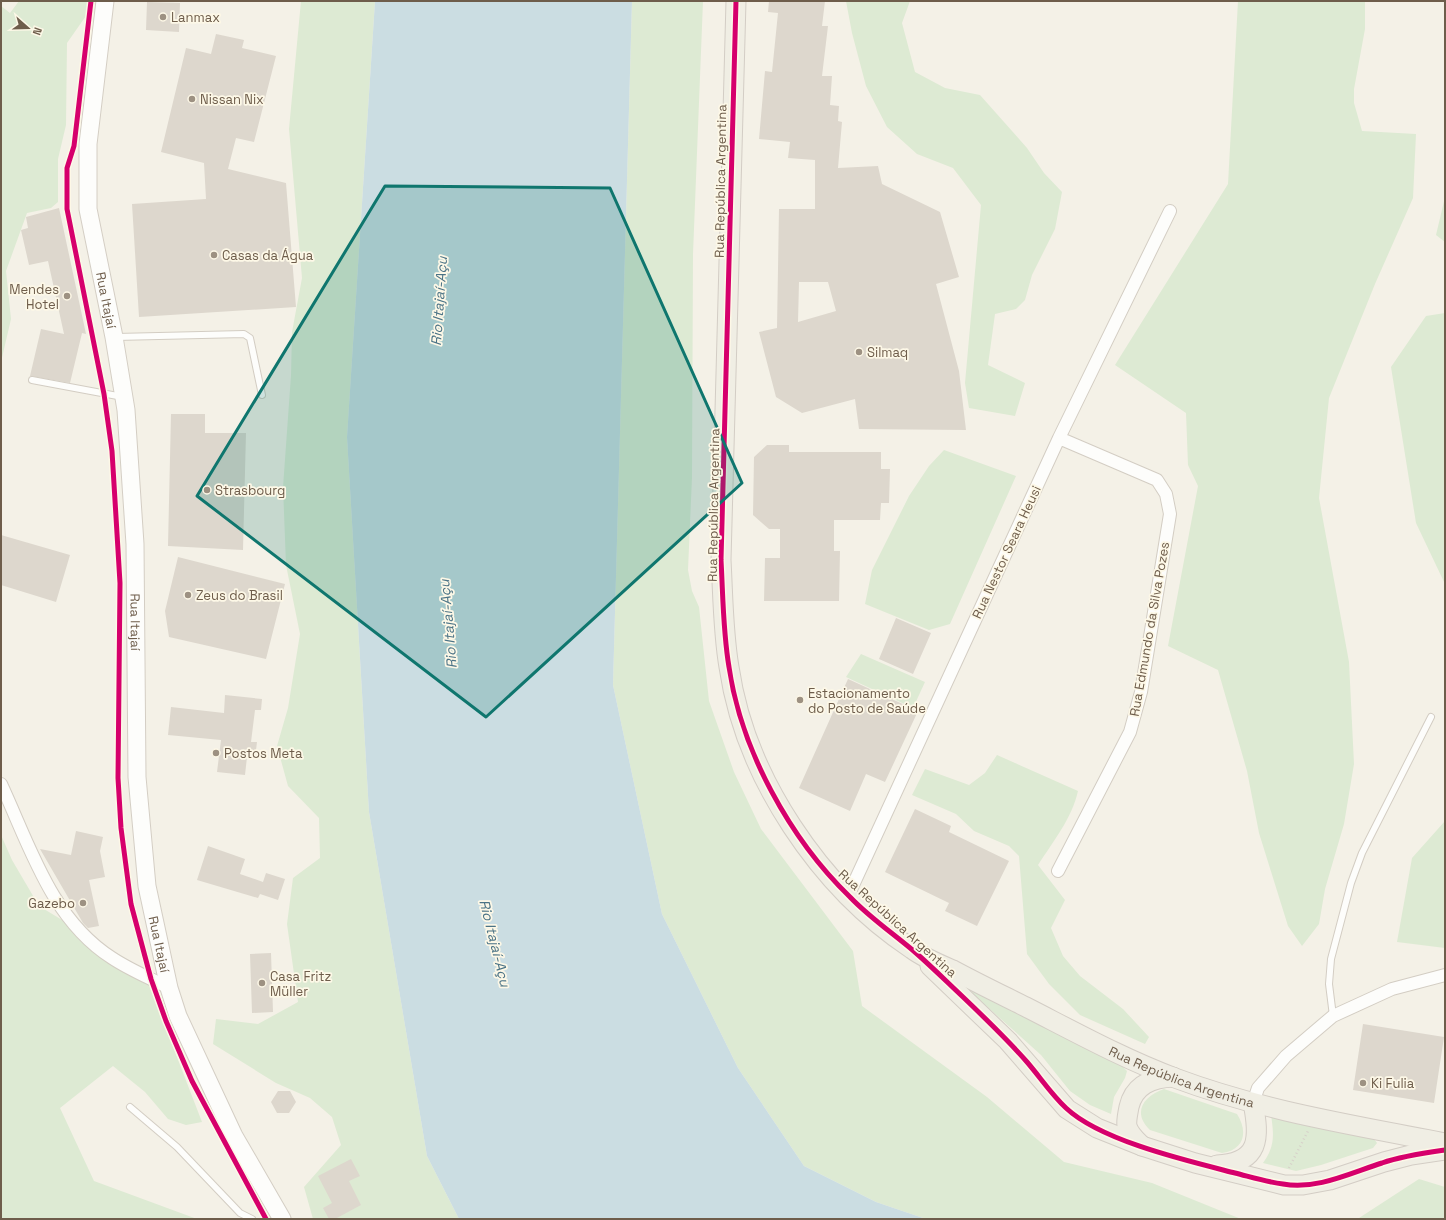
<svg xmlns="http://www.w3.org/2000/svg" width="1446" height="1220" font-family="'Space Grotesk',sans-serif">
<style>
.green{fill:#ddead3}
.water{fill:#cbdde2}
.building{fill:#ddd7cd;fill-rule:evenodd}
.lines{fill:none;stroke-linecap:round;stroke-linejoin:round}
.service-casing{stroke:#d3cdc3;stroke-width:8}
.minor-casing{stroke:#d3cdc3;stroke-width:14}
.secondary-casing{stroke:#d4cec4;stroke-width:19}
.primary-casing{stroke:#d3cdc5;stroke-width:21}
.path{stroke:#d6d0c9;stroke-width:2.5;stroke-dasharray:1 3;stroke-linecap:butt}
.service{stroke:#fdfdfb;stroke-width:6}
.minor{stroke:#fdfdfb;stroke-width:12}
.secondary{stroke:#fdfdfb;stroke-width:17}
.primary{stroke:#f0eee4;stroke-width:19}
.cycleway-casing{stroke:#fdf8e7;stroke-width:8}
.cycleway{stroke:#d6006c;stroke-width:5}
.marked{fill:#0f766e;fill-opacity:0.2;stroke:#0f766e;stroke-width:3;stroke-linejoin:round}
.poi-dot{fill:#9d9182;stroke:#fdf8e7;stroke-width:1.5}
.labels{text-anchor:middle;stroke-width:3.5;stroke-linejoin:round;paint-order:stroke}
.poi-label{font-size:13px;fill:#6e5d4b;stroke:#fdf8e7;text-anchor:start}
.street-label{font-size:13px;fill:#6e5d4b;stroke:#fdf8e7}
.water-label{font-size:14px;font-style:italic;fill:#4b7386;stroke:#fdf8e7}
</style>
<rect width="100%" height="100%" fill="#f4f1e7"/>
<path class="green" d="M 19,1 L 95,1 L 95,3 L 67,43 L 66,125 L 58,159 L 58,202 L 51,208 L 27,213 L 6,271 L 11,319 L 1,362 L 1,6 L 10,13 Z
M 301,1 L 375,1 L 347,437 L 369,812 L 427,1156 L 459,1219 L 313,1219 L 304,1187 L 341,1145 L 332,1117 L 310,1098 L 276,1083 L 213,1044 L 216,1019 L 258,1024 L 298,1002 L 287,924 L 293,878 L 320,858 L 319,818 L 288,786 L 277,746 L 288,708 L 300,634 L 286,565 L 283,487 L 291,375 L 292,332 L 302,278 L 289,129 Z
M 632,1 L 703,1 L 693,254 L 692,478 L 688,570 L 692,591 L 699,607 L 709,701 L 734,772 L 761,829 L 853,951 L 862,1006 L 987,1097 L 1064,1162 L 1152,1183 L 1241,1219 L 926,1219 L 876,1202 L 804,1166 L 738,1068 L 662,914 L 613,685 Z
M 846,1 L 910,1 L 902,23 L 915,72 L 945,88 L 980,95 L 1027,148 L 1044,173 L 1062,192 L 1055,229 L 1032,275 L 1025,300 L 1016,309 L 995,314 L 988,365 L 1025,383 L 1015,416 L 969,408 L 965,383 L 981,205 L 953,168 L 917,154 L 887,127 L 866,86 L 852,33 Z
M 1238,1 L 1365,1 L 1365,29 L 1354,89 L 1354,103 L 1362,131 L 1416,134 L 1413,198 L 1375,284 L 1329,398 L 1319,498 L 1349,662 L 1354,764 L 1344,824 L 1325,889 L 1319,924 L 1302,946 L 1288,926 L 1259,833 L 1247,771 L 1218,670 L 1168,646 L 1198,486 L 1188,465 L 1186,413 L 1115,365 L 1228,184 Z
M 1445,197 L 1445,242 L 1436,235 Z
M 1445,313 L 1445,584 L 1416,523 L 1391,367 L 1426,316 Z
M 944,450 L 1016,476 L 950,624 L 929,630 L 865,604 L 872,570 L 909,496 L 929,466 Z
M 861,654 L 925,682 L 913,708 L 846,677 Z
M 997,755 L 1078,791 C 1072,818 1053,842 1038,865 L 1065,900 L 1051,928 L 1063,956 L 1080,976 L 1123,1009 L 1149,1037 L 1145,1044 L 1080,1015 L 1049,984 L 1027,954 L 1019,856 L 1009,846 L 974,831 L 956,814 L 912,795 L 925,769 L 969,785 L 985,773 Z
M 1445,821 L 1445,948 L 1397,942 L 1412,858 Z
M 1,835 L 12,860 L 39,906 L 143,969 L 202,1122 L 186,1125 L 168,1119 L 145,1092 L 113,1066 L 60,1108 L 94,1181 L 197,1219 L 1,1219 Z
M 972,992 L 976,992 L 1118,1062 L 1127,1071 L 1125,1078 L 1114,1097 L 1111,1114 L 1090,1105 L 1070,1091 L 1041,1055 L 973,994 Z
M 1164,1089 L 1237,1114 C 1248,1131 1245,1150 1222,1153 L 1150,1130 C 1132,1113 1143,1096 1164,1089 Z
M 1271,1115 L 1374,1139 L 1377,1143 L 1373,1148 L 1321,1165 L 1296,1171 L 1263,1163 C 1275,1146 1274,1135 1271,1115 Z
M 1419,1179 L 1445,1187 L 1445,1219 L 1345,1219 L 1359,1218 Z"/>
<path class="water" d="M 375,1 L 632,1 L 613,685 L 662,914 L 738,1068 L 804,1166 L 876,1202 L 926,1219 L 459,1219 L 427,1156 L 369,812 L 347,437 Z"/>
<path class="building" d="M 769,1 L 825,1 L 822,26 L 828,26 L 822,76 L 832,76 L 830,105 L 839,106 L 838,121 L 842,122 L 838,168 L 878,166 L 882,184 L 940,212 L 959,277 L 936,284 L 959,371 L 966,430 L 859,429 L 855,399 L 802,413 L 776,397 L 759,332 L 777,328 L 779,209 L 815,209 L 815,160 L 788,158 L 790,142 L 759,139 L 765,71 L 772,72 L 778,13 L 768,12 ZM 799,282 L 828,282 L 836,311 L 798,322 Z
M 147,2 L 180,3 L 179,32 L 146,30 Z
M 216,34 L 244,40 L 242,48 L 276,56 L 254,142 L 236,138 L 228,169 L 286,183 L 296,307 L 139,317 L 132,204 L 206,199 L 204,163 L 161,152 L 186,48 L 211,54 Z
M 59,208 L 86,334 L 82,333 L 70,383 L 30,376 L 41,329 L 64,334 L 48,261 L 29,265 L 21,230 L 28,228 L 26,217 Z
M 171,414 L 205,414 L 205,433 L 246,433 L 243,550 L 168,546 Z
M 767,445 L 789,445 L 789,452 L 881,452 L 881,469 L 890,469 L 889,503 L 881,503 L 880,520 L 834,520 L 834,551 L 840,551 L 839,601 L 764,601 L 765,558 L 780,558 L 780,529 L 769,529 L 753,515 L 754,457 Z
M 1,535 L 70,555 L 56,602 L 1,585 Z
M 178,557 L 285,584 L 266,659 L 169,637 L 165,611 Z
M 896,618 L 931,633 L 913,674 L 879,659 Z
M 848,679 L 918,711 L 885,782 L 866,774 L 850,811 L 799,788 Z
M 225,695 L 262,699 L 261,710 L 255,710 L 251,742 L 257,742 L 255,758 L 247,757 L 245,775 L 217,772 L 221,740 L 168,735 L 171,707 L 224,713 Z
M 915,809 L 951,826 L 949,832 L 1009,861 L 977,926 L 945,911 L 949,903 L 885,872 Z
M 76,831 L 103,837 L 100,851 L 105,877 L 89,880 L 99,926 L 88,928 L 83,923 L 40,849 L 71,855 Z
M 208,846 L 245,859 L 240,874 L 263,882 L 266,873 L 285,879 L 278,900 L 260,894 L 258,898 L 197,880 Z
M 271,953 L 273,1012 L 252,1013 L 250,954 Z
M 1363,1024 L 1444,1037 L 1434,1103 L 1353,1090 Z
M 278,1091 L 290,1091 L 296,1102 L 289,1113 L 277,1113 L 271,1102 Z
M 351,1159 L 360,1176 L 349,1181 L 361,1205 L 335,1219 L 329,1219 L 323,1208 L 332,1203 L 318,1176 Z"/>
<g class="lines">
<defs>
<path id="service" d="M 116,337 L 244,334 L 250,338 L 262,395
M 32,380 L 123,397
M 1333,1016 L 1329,984 L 1331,959 L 1351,883 L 1362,853 L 1431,717
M 130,1107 L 177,1147 L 240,1213 L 252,1219"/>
<path id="minor" d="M 1,784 C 30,846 51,919 112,958 C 130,970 150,978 169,988
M 1058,871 L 1130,732 L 1141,692 L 1170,514 L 1166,494 L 1157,480 L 1059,438
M 848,896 L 1059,438 L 1170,211
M 1253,1103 L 1258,1088 L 1286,1056 L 1333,1016 L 1392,989 L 1445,975"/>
<g id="secondary">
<path id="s1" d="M 105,1 L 88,144 L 88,209 L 114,337 L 126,410 L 135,544 L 137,777 L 147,886 L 169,988 L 178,1016 L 234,1136 L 282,1219"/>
</g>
<g id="primary">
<path id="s2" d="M 736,1 L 721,560 C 723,596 723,632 729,667 C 745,777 820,888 912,949 C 924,958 939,964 953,970 C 977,983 1002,995 1026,1007 C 1075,1032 1124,1059 1175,1078 C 1263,1111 1354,1125 1445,1143"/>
<path d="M 930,966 L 1008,1041 L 1067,1109 L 1097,1128 L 1142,1146 L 1195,1163 L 1284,1185 L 1303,1185 L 1330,1180 L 1384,1162 L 1411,1155 L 1445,1150"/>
<path d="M 1142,1146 C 1136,1140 1129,1134 1127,1126 C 1126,1120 1128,1113 1129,1107 C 1134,1085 1152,1078 1173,1077"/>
<path d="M 1217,1165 C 1260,1163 1260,1138 1253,1103"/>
</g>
</defs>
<use href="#service" class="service-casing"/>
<use href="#minor" class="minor-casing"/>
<use href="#secondary" class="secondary-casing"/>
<use href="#primary" class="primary-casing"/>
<path class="path" d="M 1289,1168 L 1308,1131"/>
<use href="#service" class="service"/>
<use href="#minor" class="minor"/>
<use href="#secondary" class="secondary"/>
<use href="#primary" class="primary"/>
<defs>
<path id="cycleway" d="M 91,1 L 74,146 L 67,168 L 67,209 L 104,394 L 112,451 L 120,583 L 118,778 L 121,828 L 131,904 L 151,979 L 166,1021 L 192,1081 L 266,1219
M 736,1 L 721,560 C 723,596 723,632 729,667 C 741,750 790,839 850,897 C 870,918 894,934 916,953 C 932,967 947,982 963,997 C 985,1018 1007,1039 1027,1062 C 1040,1077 1051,1094 1066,1108 C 1101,1141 1188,1161 1235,1173 C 1251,1177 1267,1182 1283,1184 C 1317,1190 1350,1173 1382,1163 C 1402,1156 1424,1153 1445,1150"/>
</defs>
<use href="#cycleway" class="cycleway-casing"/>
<use href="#cycleway" class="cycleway"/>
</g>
<path class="marked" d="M 385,186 L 610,188 L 742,483 L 486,717 L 197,496 Z"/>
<g class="poi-dot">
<circle cx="163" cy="17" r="4"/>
<circle cx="192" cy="99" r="4"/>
<circle cx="214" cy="255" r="4"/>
<circle cx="67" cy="296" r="4"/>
<circle cx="859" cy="352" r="4"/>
<circle cx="207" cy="490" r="4"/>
<circle cx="188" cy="595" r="4"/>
<circle cx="800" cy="700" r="4"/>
<circle cx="216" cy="753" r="4"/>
<circle cx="83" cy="903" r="4"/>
<circle cx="262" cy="983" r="4"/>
<circle cx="1363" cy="1083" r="4"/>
</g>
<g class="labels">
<g class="poi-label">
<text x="171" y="22">Lanmax</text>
<text x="200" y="104">Nissan Nix</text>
<text x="222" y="260">Casas da Água</text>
<text x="59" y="294" text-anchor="end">Mendes<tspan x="59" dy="15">Hotel</tspan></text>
<text x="867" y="357">Silmaq</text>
<text x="215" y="495">Strasbourg</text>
<text x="196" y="600">Zeus do Brasil</text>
<text x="808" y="698">Estacionamento<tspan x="808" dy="15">do Posto de Saúde</tspan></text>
<text x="224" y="758">Postos Meta</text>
<text x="75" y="908" text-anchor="end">Gazebo</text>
<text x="270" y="981">Casa Fritz<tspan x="270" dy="15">Müller</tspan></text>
<text x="1371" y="1088">Ki Fulia</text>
</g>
<g class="street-label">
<text transform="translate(720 181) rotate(-89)" y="5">Rua República Argentina</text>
<text dy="5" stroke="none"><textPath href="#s1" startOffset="302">Rua Itajaí</textPath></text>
<text transform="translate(713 505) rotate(-89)" y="5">Rua República Argentina</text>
<text transform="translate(1006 552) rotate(-65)" y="5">Rua Nestor Seara Heusi</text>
<text dy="5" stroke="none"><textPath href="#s1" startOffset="626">Rua Itajaí</textPath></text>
<text transform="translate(1149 629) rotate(-80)" y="5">Rua Edmundo da Silva Pozes</text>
<text transform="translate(898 923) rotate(42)" y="5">Rua República Argentina</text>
<text dy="5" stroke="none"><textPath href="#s1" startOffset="950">Rua Itajaí</textPath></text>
<text dy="5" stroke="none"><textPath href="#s2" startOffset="1311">Rua República Argentina</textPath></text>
</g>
<g class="water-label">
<text transform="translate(439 301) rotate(-86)" y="5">Rio Itajaí-Açu</text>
<text transform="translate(448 624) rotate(-95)" y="5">Rio Itajaí-Açu</text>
<text transform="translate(495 943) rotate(76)" y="5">Rio Itajaí-Açu</text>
</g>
</g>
<rect width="1446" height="1220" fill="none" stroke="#6e5d4b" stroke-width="4"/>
<g transform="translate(28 28) rotate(110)" stroke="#fdf8e7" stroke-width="3" paint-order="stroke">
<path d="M0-3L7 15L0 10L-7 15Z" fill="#6e5d4b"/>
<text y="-6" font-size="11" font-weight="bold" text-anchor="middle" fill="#6e5d4b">N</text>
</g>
</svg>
